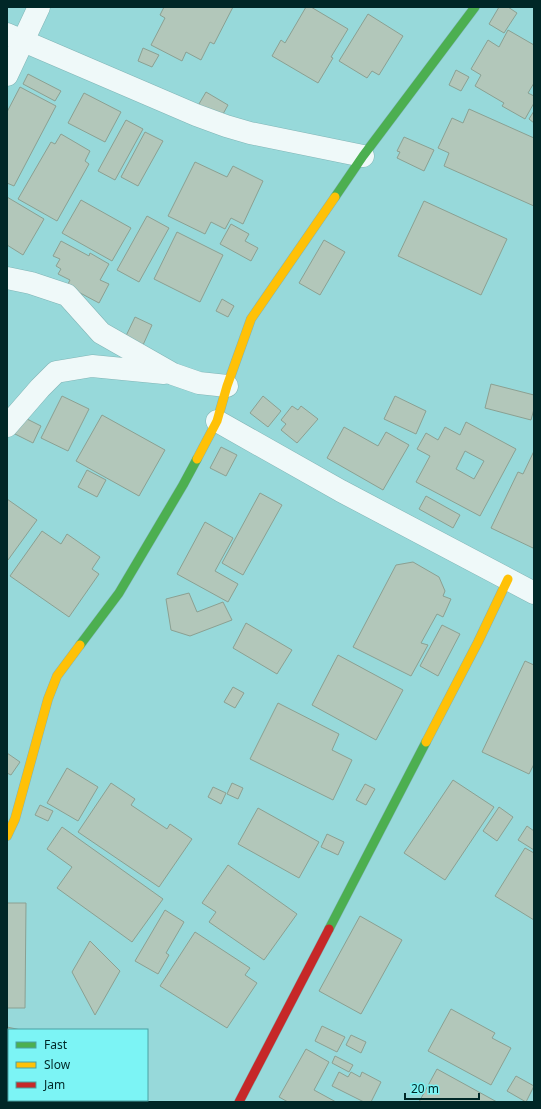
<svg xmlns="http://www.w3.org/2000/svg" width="541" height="1109" font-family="'Noto Sans',sans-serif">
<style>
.building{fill:#b2c7ba;stroke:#8ba092;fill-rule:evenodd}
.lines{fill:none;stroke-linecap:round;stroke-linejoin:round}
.street-casing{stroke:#80b5b6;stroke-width:23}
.fast-casing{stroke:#80b5b6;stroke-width:10}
.slow-casing{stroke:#80b5b6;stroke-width:10}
.jam-casing{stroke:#80b5b6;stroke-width:10}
.street{stroke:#eff9f9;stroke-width:22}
.fast{stroke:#4caf50;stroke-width:9}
.slow{stroke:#ffc107;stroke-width:9}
.jam{stroke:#c62828;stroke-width:9}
</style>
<rect width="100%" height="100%" fill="#97d9da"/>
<g class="building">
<polygon points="164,7 233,7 214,44 210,42 201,60 186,52 182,61 151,45 165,18 160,15"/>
<polygon points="306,7 311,7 348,29 331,57 333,58 318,83 272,56 281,40 285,43"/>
<polygon points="499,7 508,7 517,13 504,33 489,24"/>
<polygon points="368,14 403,36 379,75 372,71 367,78 339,61"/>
<polygon points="508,30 534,45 534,83 528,93 534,96 534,103 525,119 502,106 504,103 475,86 481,75 471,69 488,40 499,47"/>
<polygon points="143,48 159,55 152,67 138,61"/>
<polygon points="456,70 469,77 461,91 449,85"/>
<polygon points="28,74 61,91 55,101 23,84"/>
<polygon points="20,87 56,106 14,186 7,183 7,112"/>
<polygon points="206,92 228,105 218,123 196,109"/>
<polygon points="84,93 121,112 105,142 68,123"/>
<polygon points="469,109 534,138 534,206 444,166 449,153 438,148 452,118 463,123"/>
<polygon points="534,111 534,123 529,119"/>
<polygon points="126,120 143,129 115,180 98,171"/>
<polygon points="145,132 163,141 138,186 121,177"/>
<polygon points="61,134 90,151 85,161 89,164 57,221 18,199 51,142 55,144"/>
<polygon points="404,137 434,150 424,171 397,158 400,152 397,151"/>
<polygon points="195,162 227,177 233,166 263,181 243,224 231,218 225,229 211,222 205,234 168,216"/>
<polygon points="7,197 44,219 23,255 7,245"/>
<polygon points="81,200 131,228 112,261 62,233"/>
<polygon points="424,201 507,239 481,295 398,256"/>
<polygon points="147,216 169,228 139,282 117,270"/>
<polygon points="231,224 249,234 245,241 258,248 251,261 220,244"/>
<polygon points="177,232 223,255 200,302 154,279"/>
<polygon points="324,240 345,252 320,295 299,283"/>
<polygon points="61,241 89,256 90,253 109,264 100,280 109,284 99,303 67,286 70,280 58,274 61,269 56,266 60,259 53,256"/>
<polygon points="222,299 234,306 228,317 216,311"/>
<polygon points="135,317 152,325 143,345 125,338"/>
<polygon points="491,384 534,395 534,409 531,420 485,408"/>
<polygon points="62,396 89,409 68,451 41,438"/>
<polygon points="263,396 281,411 268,427 250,413"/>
<polygon points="395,396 426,411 416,434 384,419"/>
<polygon points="292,406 298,410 301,406 318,419 297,443 281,430 286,424 281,420"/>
<polygon points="102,415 165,450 139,496 76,461"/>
<polygon points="21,416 41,426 33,443 13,433"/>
<path d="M466 422 516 449 480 516 416 482 430 456 417 449 426 433 438 440 445 427 460 435ZM465 451 484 461 474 479 456 469Z"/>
<polygon points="344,427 378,446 386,432 409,445 383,490 327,458"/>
<polygon points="221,447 237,455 226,476 210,468"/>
<polygon points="534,451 534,545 533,548 491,528 518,472 523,474"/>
<polygon points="87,470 106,480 97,497 78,487"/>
<polygon points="260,493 282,505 243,575 222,563"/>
<polygon points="426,496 460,515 453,528 419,509"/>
<polygon points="7,499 37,520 8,560 7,559"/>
<polygon points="205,522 233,538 215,571 238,584 228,602 177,574"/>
<polygon points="42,531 61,544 67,534 100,557 92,569 99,574 69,617 10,576"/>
<polygon points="413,562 439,577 445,591 443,596 451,599 443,617 437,614 421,643 428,645 411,676 353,647 396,565"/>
<polygon points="189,593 197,612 223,602 232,620 190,636 171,630 166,599"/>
<polygon points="246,623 292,650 277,674 233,648"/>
<polygon points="442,625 460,634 438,676 420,666"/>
<polygon points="338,655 403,690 376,740 312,705"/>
<polygon points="525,661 534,665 534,764 529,774 482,752"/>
<polygon points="233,687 244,693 235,708 224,702"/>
<polygon points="278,703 339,734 332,750 352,760 333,800 250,759"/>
<polygon points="7,753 20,762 11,775 7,773"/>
<polygon points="67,768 98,787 78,821 47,803"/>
<polygon points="453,780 494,807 445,880 404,853"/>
<polygon points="111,783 135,799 131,805 167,829 170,824 192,839 159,887 78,832"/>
<polygon points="232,783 243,788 238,799 227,794"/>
<polygon points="365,784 375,789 366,805 356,800"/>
<polygon points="213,787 226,793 221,804 208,797"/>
<polygon points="40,805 53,811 48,821 35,815"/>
<polygon points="499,807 513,817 497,841 483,831"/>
<polygon points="258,808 319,842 299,878 238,844"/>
<polygon points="527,826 534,831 534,850 518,840"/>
<polygon points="62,827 163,899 132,942 57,888 72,867 47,849"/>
<polygon points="327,834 344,842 338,855 321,847"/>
<polygon points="525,848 534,853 534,920 495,896"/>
<polygon points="228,865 297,914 264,960 209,922 216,912 202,903"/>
<polygon points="7,903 26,903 25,1008 7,1008"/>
<polygon points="165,910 184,922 166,953 169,955 158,974 135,961"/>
<polygon points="360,916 402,940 361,1014 319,991"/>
<polygon points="195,932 250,968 245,975 257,983 227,1028 160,986"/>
<polygon points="90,941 120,971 95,1015 72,972"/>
<polygon points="451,1009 495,1033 492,1038 511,1048 491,1085 428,1051"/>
<polygon points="322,1026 345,1037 337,1052 315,1041"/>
<polygon points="7,1027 21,1030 9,1030 9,1079 7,1079"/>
<polygon points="351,1035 366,1042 361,1053 346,1045"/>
<polygon points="306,1049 329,1062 314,1090 336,1102 288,1102 279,1097"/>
<polygon points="335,1056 353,1065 349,1072 332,1063"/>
<polygon points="437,1069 497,1102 419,1102"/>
<polygon points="339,1072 348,1077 351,1072 360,1077 362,1072 381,1082 371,1102 364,1102 332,1086"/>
<polygon points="516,1076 534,1086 526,1102 507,1091"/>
<polygon points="7,1087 9,1087 9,1100 36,1100 36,1102 7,1102"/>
</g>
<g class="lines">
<defs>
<g id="street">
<polyline points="7,34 196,115 226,126 250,133 363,156"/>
<polyline points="7,75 39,7"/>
<polyline points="7,278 31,283 67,295 101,333 173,374 199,383 227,386"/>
<polyline points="217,421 341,491 534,593"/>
<polyline points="7,426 40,388 56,372 92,366 164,373"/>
</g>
<g id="fast">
<polyline points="335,197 363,156 475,7"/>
<polyline points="80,645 119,593 183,485 197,459"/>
<polyline points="329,929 426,742"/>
</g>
<g id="slow">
<polyline points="197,459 217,421 227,386 251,319 335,197"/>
<polyline points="426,742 478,642 508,579"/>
<polyline points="7,836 15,819 48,699 57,676 80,645"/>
</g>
<polyline id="jam" points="239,1102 329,929"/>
</defs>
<use href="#street" class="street-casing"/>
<use href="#fast" class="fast-casing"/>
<use href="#slow" class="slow-casing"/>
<use href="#jam" class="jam-casing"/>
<use href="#street" class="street"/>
<use href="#fast" class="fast"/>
<use href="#slow" class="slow"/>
<use href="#jam" class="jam"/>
</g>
<rect width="541" height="1109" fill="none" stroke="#002727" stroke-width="16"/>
<rect x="8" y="1029" width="140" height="72" fill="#7cf4f5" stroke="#4aa2a3"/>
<rect x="16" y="1042" width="20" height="6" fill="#4caf50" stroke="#4aa2a3"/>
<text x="44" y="1049" font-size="12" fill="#002727">Fast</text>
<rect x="16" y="1062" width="20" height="6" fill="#ffc107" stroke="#4aa2a3"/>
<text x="44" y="1069" font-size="12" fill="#002727">Slow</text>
<rect x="16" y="1082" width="20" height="6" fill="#c62828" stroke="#4aa2a3"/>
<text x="44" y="1089" font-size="12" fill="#002727">Jam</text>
<path d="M405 1093v6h74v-6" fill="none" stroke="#002727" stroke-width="2"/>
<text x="411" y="1093" font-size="12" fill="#002727" stroke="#7cf4f5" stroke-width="3" paint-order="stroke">20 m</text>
</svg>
